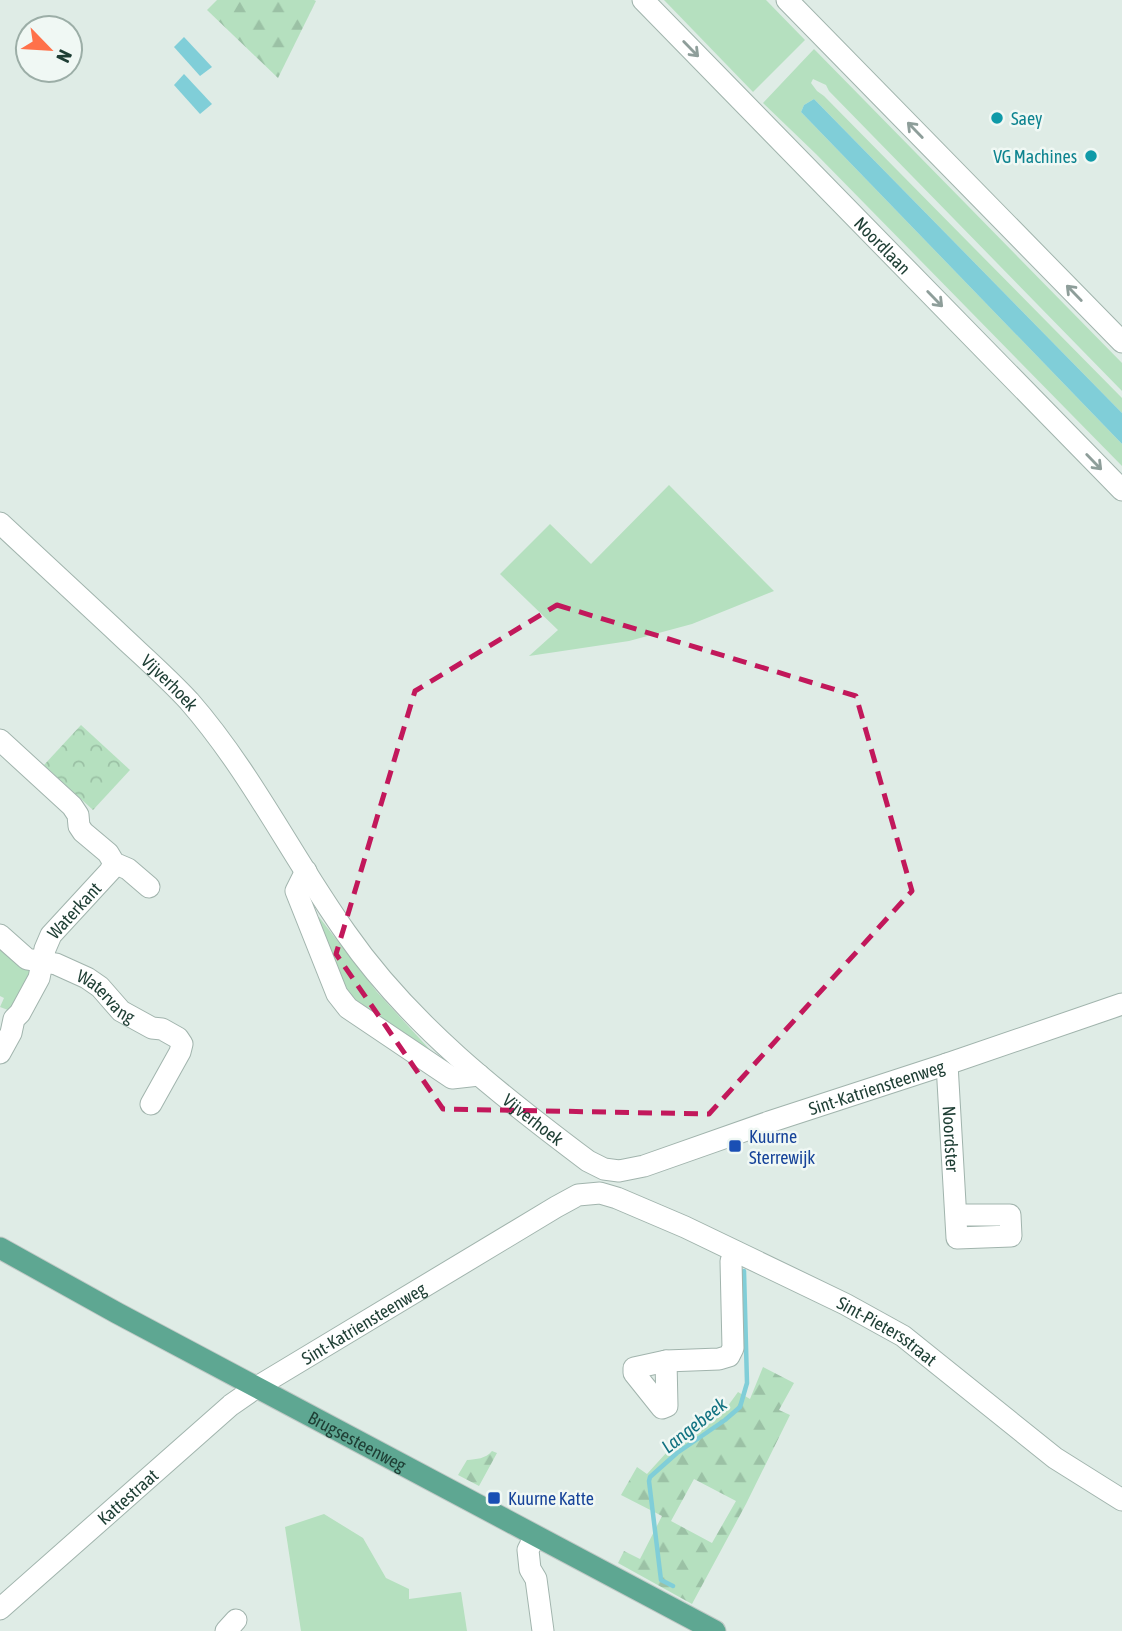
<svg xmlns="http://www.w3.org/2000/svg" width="1122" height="1631" font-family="'Asap Condensed',sans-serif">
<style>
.grass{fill:#b5e0bf}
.forest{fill:url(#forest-firs);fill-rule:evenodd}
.park{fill:url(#park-crowns)}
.water{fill:#80ced8}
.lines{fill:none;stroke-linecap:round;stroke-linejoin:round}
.stream{stroke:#80ced8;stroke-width:4.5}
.minor-casing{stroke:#a1b4ad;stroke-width:23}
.major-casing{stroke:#c0c9c6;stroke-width:23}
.minor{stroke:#fff;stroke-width:21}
.major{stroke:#5ea792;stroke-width:21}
.oneway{stroke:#8e9e9a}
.marked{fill:none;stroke:#c2185b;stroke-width:5;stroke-dasharray:14 9;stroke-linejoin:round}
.culture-dot{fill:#0f9aa8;stroke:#f0f8f4;stroke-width:2.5}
.transit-dot{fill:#1a4fb4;stroke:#f0f8f4;stroke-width:2.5}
.labels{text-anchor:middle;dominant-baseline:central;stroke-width:5;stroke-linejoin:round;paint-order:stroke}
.culture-label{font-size:18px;fill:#0d838f;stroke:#f0f8f4;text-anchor:start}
.street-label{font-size:18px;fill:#1e3e34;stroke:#f0f8f4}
.transit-label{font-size:18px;fill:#164399;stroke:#f0f8f4;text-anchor:start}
.water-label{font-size:19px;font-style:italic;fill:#117281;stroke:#f0f8f4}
</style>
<defs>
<pattern id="forest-firs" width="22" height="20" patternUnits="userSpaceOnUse" patternTransform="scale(1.75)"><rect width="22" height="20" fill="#b5e0bf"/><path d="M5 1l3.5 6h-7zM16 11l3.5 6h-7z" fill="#9bc1a5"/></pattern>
<pattern id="park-crowns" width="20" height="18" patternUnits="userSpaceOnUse" patternTransform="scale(1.75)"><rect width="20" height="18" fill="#b5e0bf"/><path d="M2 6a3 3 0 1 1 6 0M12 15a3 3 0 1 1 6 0" fill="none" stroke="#9bc1a5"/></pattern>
</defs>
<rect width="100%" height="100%" fill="#dfece6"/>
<g class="grass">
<polygon points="664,0 766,0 805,40 753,92"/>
<polygon points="814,49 1122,363 1122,391 829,91 826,85 813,79 811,83 817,91 824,96 1122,398 1122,413 814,99 804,105 801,112 1122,444 1122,466 816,154 763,103"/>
<polygon points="669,485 774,591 692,624 629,641 529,656 558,630 500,574 550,524 591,564"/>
<polygon points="319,917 377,992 432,1052 353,998 346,987 317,918"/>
<polygon points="0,941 28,966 32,973 20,1001 8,1010 0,1007 4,998 0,996"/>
<polygon points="324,1514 363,1538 386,1578 409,1589 409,1599 461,1592 467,1631 301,1631 285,1527"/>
</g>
<g class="forest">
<polygon points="217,0 314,0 316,1 278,78 207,10"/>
<path d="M763 1367 794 1383 779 1410 790 1415 746 1504 692 1604 618 1563 624 1551 640 1559 662 1516 621 1495 637 1467 647 1474 677 1441 680 1446 722 1414 738 1392 750 1399ZM694 1479 736 1501 712 1543 671 1521Z"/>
<path d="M492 1451 497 1453 479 1486 458 1475 467 1460C477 1459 485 1459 492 1451Z"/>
</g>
<polygon class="park" points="81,725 130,770 93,810 44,765"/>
<g class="water">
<polygon points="184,37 212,67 200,76 174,47"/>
<polygon points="184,74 212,104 200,114 174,85"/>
<polygon points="814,99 1122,413 1122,444 801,112 804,105"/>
</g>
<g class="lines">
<polyline class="stream" points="673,1586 661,1580 649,1481 650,1477 677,1453 725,1420 740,1407 747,1383 744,1271"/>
<defs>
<g id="minor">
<path id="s1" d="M643 0 1122 490"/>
<polyline points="787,0 1122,342"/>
<path id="s2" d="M0 523C38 558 75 593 113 628 138 652 165 675 189 701 251 772 292 857 346 933 410 1025 500 1095 588 1161L604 1169 619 1171 644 1166 769 1122 947 1064 1122 1004"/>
<polyline points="0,740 72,806 78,815 79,826 83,832 108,853 114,863 128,869 149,887"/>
<polyline points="306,871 296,891 337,994 348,1008 452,1078 479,1075"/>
<path id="s3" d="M0 935 27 959 56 964 87 978 100 987 121 1011 152 1028 162 1029 178 1038 182 1044 180 1052 151 1104"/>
<path id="s4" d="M0 1053 11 1033 14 1019 20 1013 39 978 45 949 51 935 110 871 114 863"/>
<path id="s5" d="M947 1064 957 1238 1011 1236 1010 1215H956"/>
<polyline points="666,1361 719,1359 729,1356 733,1348 731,1261 736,1252"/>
<polygon points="666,1361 667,1406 662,1408 634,1373 634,1368"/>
<polyline points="535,1536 528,1550 530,1569 536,1579 543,1631"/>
<path id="s6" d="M0 1609 231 1405 257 1387 556 1207 578 1195 600 1193 617 1198 685 1227 845 1304 903 1336 1055 1458 1122 1500"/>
<polyline points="226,1631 236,1620"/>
</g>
<g id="major">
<path id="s7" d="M0 1248 117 1313 715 1631"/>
</g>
</defs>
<use href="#minor" class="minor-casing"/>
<use href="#major" class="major-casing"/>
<use href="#minor" class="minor"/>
<use href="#major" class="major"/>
</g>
<defs><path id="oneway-shaft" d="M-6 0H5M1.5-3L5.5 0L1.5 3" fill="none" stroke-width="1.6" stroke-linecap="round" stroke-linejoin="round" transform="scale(1.75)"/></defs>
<g class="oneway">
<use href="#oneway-shaft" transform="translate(691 49) rotate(46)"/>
<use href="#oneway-shaft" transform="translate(915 130) rotate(-134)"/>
<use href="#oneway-shaft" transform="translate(1074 293) rotate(-134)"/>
<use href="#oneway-shaft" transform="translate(935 299) rotate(46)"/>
<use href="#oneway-shaft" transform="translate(1094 462) rotate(46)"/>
</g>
<path class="marked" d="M557 605 856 696 912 891 709 1114 443 1109 336 954 415 691Z"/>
<g class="culture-dot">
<circle cx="997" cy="118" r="7"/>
<circle cx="1091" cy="156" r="7"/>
</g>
<g class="transit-dot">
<rect x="728" y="1139" width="14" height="14" rx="3.5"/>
<rect x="487" y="1491" width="14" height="14" rx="3.5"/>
</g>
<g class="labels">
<g class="culture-label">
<text x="1011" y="118">Saey</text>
<text x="1077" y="156" text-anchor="end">VG Machines</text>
</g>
<g class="street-label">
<text stroke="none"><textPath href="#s1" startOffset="343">Noordlaan</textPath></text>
<text stroke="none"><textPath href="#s2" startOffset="233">Vijverhoek</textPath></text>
<text stroke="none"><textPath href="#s4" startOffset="164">Waterkant</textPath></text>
<text stroke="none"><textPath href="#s3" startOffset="126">Watervang</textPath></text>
<text stroke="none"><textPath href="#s2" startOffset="1178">Sint-Katriensteenweg</textPath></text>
<text stroke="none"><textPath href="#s2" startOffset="805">Vijverhoek</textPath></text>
<text stroke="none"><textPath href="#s5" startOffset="75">Noordster</textPath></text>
<text stroke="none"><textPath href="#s6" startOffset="464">Sint-Katriensteenweg</textPath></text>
<text stroke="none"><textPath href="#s6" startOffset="1055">Sint-Pietersstraat</textPath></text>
<text stroke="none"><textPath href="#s7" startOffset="406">Brugsesteenweg</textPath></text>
<text stroke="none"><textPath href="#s6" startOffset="170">Kattestraat</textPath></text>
</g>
<g class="transit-label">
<text x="749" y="1136">Kuurne<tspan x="749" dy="21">Sterrewijk</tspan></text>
<text x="508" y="1498">Kuurne Katte</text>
</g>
<g class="water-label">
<text transform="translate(694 1425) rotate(-38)">Langebeek</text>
</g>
</g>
<g transform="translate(49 49) rotate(115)"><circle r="33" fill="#f0f8f4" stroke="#9caea7" stroke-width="2"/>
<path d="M0-5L12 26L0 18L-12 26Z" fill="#ff714a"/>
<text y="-10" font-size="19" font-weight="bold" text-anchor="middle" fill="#1e3e34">N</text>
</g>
</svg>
